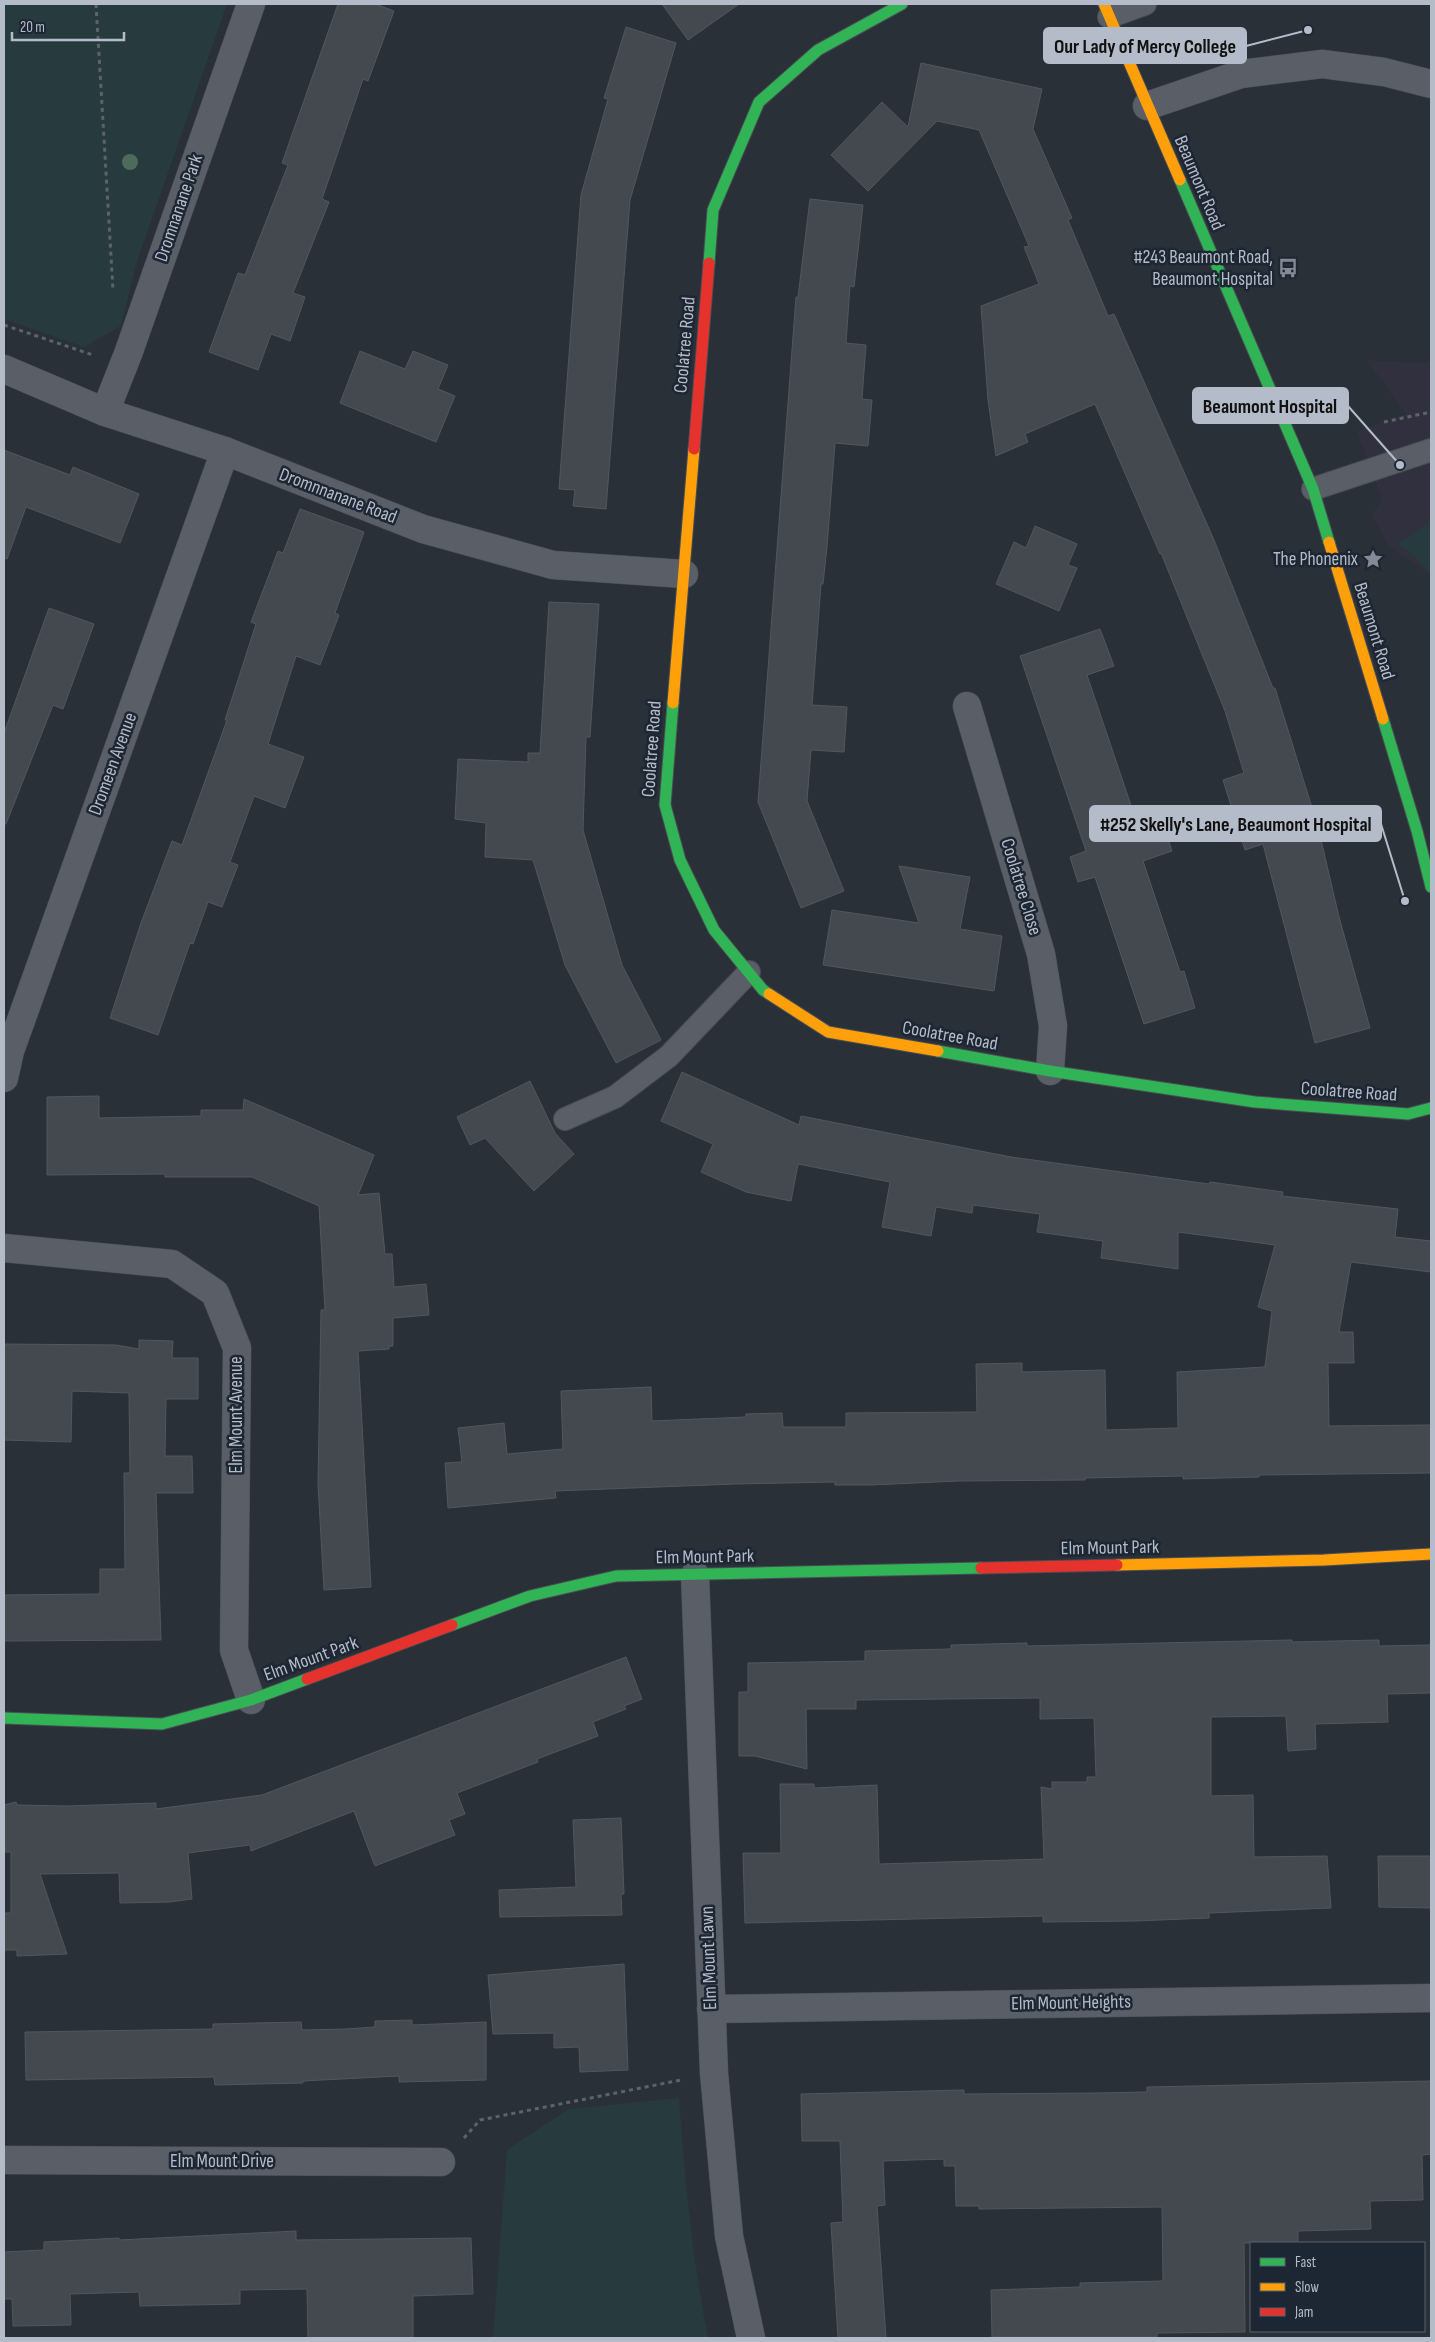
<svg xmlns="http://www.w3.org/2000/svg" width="1435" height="2342" font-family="'Sofia Sans Condensed',sans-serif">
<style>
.medical{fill:#31303e}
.green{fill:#273a3e}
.building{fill:#444950;stroke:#52575f}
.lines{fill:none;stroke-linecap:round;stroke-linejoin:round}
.lane-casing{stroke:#484c53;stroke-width:24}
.street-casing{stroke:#484c53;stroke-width:29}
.fast-casing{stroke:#484c53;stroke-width:13}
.slow-casing{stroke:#484c53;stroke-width:13}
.jam-casing{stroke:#484c53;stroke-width:13}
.path{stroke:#5d636a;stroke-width:3;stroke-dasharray:4 4;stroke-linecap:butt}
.lane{stroke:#5a5e66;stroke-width:22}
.street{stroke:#5a5e66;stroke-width:28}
.fast{stroke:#30b455;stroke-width:11}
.slow{stroke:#ff9f0a;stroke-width:11}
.jam{stroke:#e5322d;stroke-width:11}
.tree{fill:#4e6a5a}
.labels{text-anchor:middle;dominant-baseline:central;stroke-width:5;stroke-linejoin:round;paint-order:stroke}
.street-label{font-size:19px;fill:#b4bcc9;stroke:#1d2633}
.poi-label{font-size:19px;fill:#b4bcc9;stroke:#1d2633;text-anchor:end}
.leader{fill:none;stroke:#b4bcc9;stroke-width:2}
.callout-dot{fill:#b4bcc9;stroke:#1d2633;stroke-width:2}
.callout{fill:#b4bcc9;stroke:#b4bcc9;stroke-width:2}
.callout-label{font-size:20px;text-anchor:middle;font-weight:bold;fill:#111}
</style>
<rect width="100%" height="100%" fill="#2a3038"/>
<polygon class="medical" points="1367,360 1431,363 1431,575 1389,547 1372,515 1382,500 1357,431 1406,414"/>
<g class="green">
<polygon points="4,4 227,4 136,264 121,326 84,347 4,319"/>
<polygon points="1431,515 1431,572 1398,543 1427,525"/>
<path d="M679 2098C685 2181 692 2256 708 2338H493L507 2150 569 2109Z"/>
</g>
<g class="building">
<polygon points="338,4 375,4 394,11 368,81 363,79 322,199 329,202 293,293 305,297 290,341 271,334 258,370 209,352 238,273 245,275 288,165 282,163"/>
<polygon points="662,4 739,4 688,40"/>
<polygon points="626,27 676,43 630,200 606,509 573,506 575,490 559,489 581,195 608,99 604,98"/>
<polygon points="921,63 1042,89 1033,129 1072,218 1068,220 1108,316 1114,314 1214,540 1273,688 1275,688 1318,827 1339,917 1370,1028 1315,1043 1263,844 1245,850 1223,780 1244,773 1225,711 1161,553 1160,554 1095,404 1025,434 1028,442 996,456 988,400 981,306 1039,284 1024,247 1029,246 979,130 937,121 868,191 831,155 882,102 908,127"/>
<polygon points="810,199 863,205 854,287 850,286 846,343 866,345 862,399 872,400 868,446 835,443 827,547 823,584 821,584 812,705 847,707 844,752 811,750 807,801 844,891 801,908 758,802 796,297 798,297"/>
<polygon points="360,351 405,369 413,351 448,365 438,389 455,396 436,442 340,403"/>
<polygon points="4,450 70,475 73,467 139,494 120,543 26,507 7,559 4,558"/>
<polygon points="300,509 364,532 335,613 339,615 320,665 296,656 268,744 304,757 285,808 254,796 230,862 238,865 222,907 208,902 193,944 190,943 158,1035 110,1018 141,923 172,841 182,845 227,720 225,720 256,624 251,622 278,551 283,553"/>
<polygon points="1035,526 1077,544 1068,565 1077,568 1059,611 996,584 1014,542 1026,548"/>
<polygon points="549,602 599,604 590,737 586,737 583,830 622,965 661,1040 616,1063 565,965 533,860 485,857 486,823 455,819 458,759 528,762 528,753 540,753"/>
<polygon points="49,608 94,624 63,709 53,705 6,824 4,824 4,733"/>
<polygon points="1100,629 1114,666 1087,675 1140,832 1163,824 1172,851 1143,861 1180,972 1184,971 1195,1008 1144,1024 1095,877 1078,882 1070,857 1086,851 1020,656"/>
<polygon points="899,866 970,877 960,929 1002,936 994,991 823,965 832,910 919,923"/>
<polygon points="682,1072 799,1125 801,1116 1011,1157 1209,1184 1210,1182 1283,1192 1282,1196 1398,1209 1395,1237 1431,1241 1431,1272 1351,1262 1339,1332 1353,1332 1354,1363 1328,1363 1329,1426 1431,1425 1431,1473 1259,1475 1259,1477 1183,1479 1183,1476 1133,1477 1085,1478 1085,1480 958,1481 871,1485 835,1485 835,1482 735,1484 555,1491 556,1498 448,1508 445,1463 462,1462 458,1428 504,1423 507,1454 563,1449 561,1391 651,1387 652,1421 746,1417 746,1414 782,1413 783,1427 846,1427 846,1413 977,1412 976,1364 1022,1363 1022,1372 1105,1370 1106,1430 1178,1428 1177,1372 1265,1367 1272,1311 1258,1307 1275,1245 1178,1232 1178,1269 1101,1258 1103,1241 1037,1232 1040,1214 973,1205 972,1213 936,1207 931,1236 882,1227 890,1182 798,1164 791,1201 746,1192 701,1172 713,1144 661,1121"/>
<polygon points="530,1081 555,1133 574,1154 534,1191 485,1138 470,1145 457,1117"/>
<polygon points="99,1096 99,1118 201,1116 201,1110 243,1110 244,1099 374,1155 358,1195 379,1193 385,1254 392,1254 394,1287 426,1284 429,1315 393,1318 393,1346 389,1346 389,1349 358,1351 371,1587 324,1590 318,1484 321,1310 325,1310 319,1206 252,1177 165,1177 165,1174 47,1175 47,1097"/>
<polygon points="139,1340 173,1341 172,1358 198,1358 198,1399 166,1399 165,1456 192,1456 193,1493 156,1493 161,1640 4,1641 4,1595 100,1594 100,1569 125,1569 124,1473 130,1473 129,1393 72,1391 71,1442 4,1440 4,1344 116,1345 139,1349"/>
<polygon points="1292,1640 1292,1642 1379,1640 1379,1646 1431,1645 1431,1693 1387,1694 1388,1722 1315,1724 1316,1749 1288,1751 1286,1716 1211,1717 1211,1796 1253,1795 1254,1857 1327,1856 1331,1908 1209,1913 1209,1918 1135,1921 1043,1922 1043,1916 745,1923 743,1853 781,1853 780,1784 814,1784 814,1788 877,1785 879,1864 1044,1859 1041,1787 1052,1789 1052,1782 1087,1782 1087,1777 1096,1777 1094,1718 1040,1719 1040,1698 856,1700 856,1709 806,1709 807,1769 755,1756 739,1756 739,1692 748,1692 748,1663 865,1661 865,1651 951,1649 951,1645 1027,1643 1027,1646"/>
<polygon points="626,1657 642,1699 624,1706 626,1709 593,1722 598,1736 537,1759 538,1762 457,1793 465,1814 449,1820 455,1835 375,1866 354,1811 251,1851 250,1845 188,1853 192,1899 169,1902 120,1903 119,1873 40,1874 67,1954 17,1956 17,1950 4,1950 4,1913 11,1913 11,1852 4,1852 4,1805 16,1802 17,1805 67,1806 156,1803 156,1809 262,1795"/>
<polygon points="621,1818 624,1894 621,1894 622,1915 500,1917 499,1890 576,1887 573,1820"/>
<polygon points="1378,1856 1431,1856 1431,1908 1379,1907"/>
<polygon points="624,1964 628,2070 580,2072 579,2047 554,2048 554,2033 493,2034 488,1975"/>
<polygon points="412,2020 412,2025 486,2022 486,2080 399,2082 399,2076 303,2081 303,2083 215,2085 214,2077 26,2080 25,2032 213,2029 213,2024 301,2022 302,2030 346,2029 375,2027 375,2021"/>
<polygon points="1431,2081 1431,2154 1422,2155 1423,2200 1370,2201 1371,2229 1298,2231 1298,2243 1244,2243 1245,2332 1157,2333 1157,2337 992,2337 991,2290 1080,2287 1080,2283 1163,2281 1162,2207 979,2209 979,2206 956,2206 955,2166 944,2166 944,2159 883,2161 885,2205 877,2206 886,2338 838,2338 831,2223 843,2222 840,2141 802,2141 801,2094 964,2090 964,2094 1097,2093 1147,2092 1147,2087"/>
<polygon points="296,2231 296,2240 471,2238 473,2294 413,2296 413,2338 308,2338 307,2289 240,2290 240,2304 140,2306 139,2292 70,2294 71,2325 13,2326 12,2299 4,2299 4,2252 44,2250 44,2242 119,2238 119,2240"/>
</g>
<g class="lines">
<defs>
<g id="lane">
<polyline points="1109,17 1145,4"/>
<polyline points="1313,489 1431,450"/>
<polyline points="565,1119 615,1097 669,1056 749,972"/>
</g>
<g id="street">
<polyline points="1147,106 1241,74 1322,64 1384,72 1431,84"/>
<polyline points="4,369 105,412 225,451 423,529 553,565 684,574"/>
<polyline points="105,412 128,354 251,4"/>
<polyline points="967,706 1041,954 1053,1026 1050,1071"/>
<polyline points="4,1078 10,1051 225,451"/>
<polyline points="4,1248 172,1264 215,1293 237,1348 234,1650 251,1700"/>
<polyline points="695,1575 714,2073 729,2236 751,2338"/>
<polyline points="711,2009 1431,1998"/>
<polyline points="4,2160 441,2162"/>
</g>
<g id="fast">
<polyline points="1180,180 1313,489 1329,542"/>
<polyline points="709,263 713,210 759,102 818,50 902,4"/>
<polyline points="673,703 665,805 680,860 714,930 763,990 769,994"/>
<polyline points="1383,719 1417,831 1431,887"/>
<polyline points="938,1051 1050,1071 1255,1102 1408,1114 1431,1108"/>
<polyline points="452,1625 530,1596 616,1576 981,1568"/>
<polyline points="4,1718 162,1724 251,1700 307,1679"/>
</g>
<g id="slow">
<polyline points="1104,4 1180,180"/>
<polyline points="1329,542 1383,719"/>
<polyline points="673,703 694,449"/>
<polyline points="769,994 828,1032 938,1051"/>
<polyline points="1117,1565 1324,1560 1431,1554"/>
</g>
<g id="jam">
<polyline points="694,449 709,263"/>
<polyline points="981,1568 1117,1565"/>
<polyline points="307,1679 452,1625"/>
</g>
</defs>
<use href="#lane" class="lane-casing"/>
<use href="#street" class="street-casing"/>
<use href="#fast" class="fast-casing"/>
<use href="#slow" class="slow-casing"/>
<use href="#jam" class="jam-casing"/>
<g class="path">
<polyline points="96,4 113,290"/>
<polyline points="4,325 93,355"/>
<polyline points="1384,422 1431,412"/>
<polyline points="464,2138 480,2120 681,2080"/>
</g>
<use href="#lane" class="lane"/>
<use href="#street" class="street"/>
<use href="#fast" class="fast"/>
<use href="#slow" class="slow"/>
<use href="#jam" class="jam"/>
</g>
<circle class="tree" cx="130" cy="162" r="8"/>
<defs>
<symbol id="bus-bare" viewBox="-9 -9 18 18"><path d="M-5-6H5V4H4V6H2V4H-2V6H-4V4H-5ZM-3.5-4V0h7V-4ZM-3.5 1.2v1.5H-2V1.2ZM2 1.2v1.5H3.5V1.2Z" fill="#848b96" stroke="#1d2633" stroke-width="2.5" paint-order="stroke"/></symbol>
<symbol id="sight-bare" viewBox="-9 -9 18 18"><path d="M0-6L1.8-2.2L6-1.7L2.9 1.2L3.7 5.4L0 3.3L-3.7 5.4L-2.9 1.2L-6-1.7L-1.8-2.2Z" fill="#848b96" stroke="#1d2633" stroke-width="2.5" paint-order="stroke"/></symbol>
</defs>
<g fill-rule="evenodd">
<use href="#bus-bare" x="1274" y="254" width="28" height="28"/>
<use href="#sight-bare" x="1359" y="545" width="28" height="28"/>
</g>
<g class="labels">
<g class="street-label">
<text transform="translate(1199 183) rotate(67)">Beaumont Road</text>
<text transform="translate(179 208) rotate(-71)">Dromnanane Park</text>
<text transform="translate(685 345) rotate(-85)">Coolatree Road</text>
<text transform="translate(338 496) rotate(21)">Dromnnanane Road</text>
<text transform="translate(1374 631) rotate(73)">Beaumont Road</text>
<text transform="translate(652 749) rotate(-86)">Coolatree Road</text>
<text transform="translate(113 764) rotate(-70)">Dromeen Avenue</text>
<text transform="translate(1021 887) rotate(73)">Coolatree Close</text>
<text transform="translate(950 1036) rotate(10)">Coolatree Road</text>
<text transform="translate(1349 1092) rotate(4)">Coolatree Road</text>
<text transform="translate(236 1415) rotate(-90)">Elm Mount Avenue</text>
<text transform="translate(1110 1548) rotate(-1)">Elm Mount Park</text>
<text transform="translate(705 1557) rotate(-1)">Elm Mount Park</text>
<text transform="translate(311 1659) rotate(-20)">Elm Mount Park</text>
<text transform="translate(709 1958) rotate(-92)">Elm Mount Lawn</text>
<text transform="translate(1071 2003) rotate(-1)">Elm Mount Heights</text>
<text x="222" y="2161">Elm Mount Drive</text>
</g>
<g class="poi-label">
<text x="1273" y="257">#243 Beaumont Road,<tspan x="1273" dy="22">Beaumont Hospital</tspan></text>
<text x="1358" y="559">The Phonenix</text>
</g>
</g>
<path class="leader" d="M1308 30L1246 46M1400 465L1348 406M1405 901L1381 824"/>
<g class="callout-dot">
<circle cx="1308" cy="30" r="5"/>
<circle cx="1400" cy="465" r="5"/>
<circle cx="1405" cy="901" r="5"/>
</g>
<g class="callout">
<rect x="1044" y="28" width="202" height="35" rx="5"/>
<rect x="1193" y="388" width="155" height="35" rx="5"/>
<rect x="1090" y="806" width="291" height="35" rx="5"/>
</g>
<g class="callout-label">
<text x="1145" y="53">Our Lady of Mercy College</text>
<text x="1270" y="413">Beaumont Hospital</text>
<text x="1236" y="831">#252 Skelly's Lane, Beaumont Hospital</text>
</g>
<rect width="1435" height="2342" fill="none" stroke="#b4bcc9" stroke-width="10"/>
<rect x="1250" y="2242" width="175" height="90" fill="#1d2633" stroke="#59626f"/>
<rect x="1260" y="2258" width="25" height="8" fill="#30b455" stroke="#59626f"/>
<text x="1295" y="2267" font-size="15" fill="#b4bcc9">Fast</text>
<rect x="1260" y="2283" width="25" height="8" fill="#ff9f0a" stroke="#59626f"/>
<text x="1295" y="2292" font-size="15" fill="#b4bcc9">Slow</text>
<rect x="1260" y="2308" width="25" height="8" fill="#e5322d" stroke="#59626f"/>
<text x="1295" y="2317" font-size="15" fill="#b4bcc9">Jam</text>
<path d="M12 32v8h112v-8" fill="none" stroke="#b4bcc9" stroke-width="2.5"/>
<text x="20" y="32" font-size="15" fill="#b4bcc9" stroke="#1d2633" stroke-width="4" paint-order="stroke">20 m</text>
</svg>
